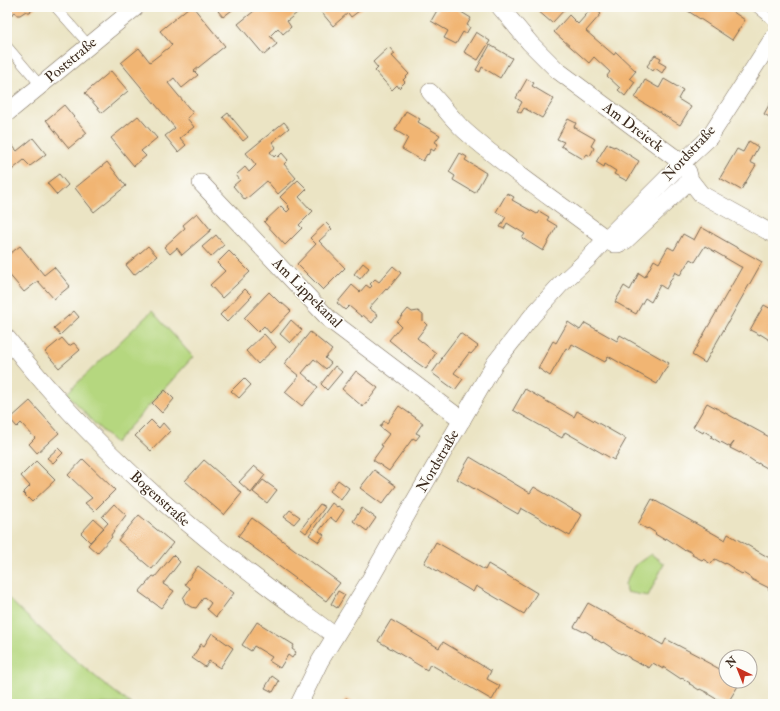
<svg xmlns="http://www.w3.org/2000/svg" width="780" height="711" font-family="'IM FELL Double Pica',serif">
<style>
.green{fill:#b5d77f;stroke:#78804e}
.building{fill:#f1b573}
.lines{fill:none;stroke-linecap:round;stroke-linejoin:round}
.lane-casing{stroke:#796b58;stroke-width:10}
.street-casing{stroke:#796b58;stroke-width:18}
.lane{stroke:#fff;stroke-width:9}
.street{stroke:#fff;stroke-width:17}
.labels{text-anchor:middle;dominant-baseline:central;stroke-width:3;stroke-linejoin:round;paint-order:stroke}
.street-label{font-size:15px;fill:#3b2a1e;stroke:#fdfcf7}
</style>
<rect width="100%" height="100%" fill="#fdfcf7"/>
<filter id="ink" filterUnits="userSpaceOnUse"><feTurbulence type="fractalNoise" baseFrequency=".025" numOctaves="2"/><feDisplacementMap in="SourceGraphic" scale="8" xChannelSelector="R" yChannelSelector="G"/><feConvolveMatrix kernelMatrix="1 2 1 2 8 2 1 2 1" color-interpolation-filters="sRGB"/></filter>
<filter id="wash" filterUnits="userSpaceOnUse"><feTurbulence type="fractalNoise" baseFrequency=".012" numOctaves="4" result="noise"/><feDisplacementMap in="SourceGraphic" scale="16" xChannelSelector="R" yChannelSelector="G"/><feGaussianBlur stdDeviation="0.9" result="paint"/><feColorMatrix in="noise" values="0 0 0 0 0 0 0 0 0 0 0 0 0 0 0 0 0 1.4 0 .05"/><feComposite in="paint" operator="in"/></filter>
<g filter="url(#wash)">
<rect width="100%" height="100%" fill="#ebe4c4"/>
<g class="green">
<polygon points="152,311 193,357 115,443 91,420 67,393"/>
<polygon points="651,554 664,564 648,596 626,592 625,584 634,566"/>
<path d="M7 597C46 635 87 672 131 704H7Z"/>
</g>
<g id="blocks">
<g class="building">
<polygon points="7,7 36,7 30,12 27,12 26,11 20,15 17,15 15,12 9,17 7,17"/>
<polygon points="189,7 193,7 225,46 194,71 198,75 182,88 174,78 168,83 193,113 187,118 194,127 180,138 186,145 178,152 165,136 175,128 121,63 139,48 150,62 172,45 160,31"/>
<polygon points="223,7 236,7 223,17 218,11"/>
<polygon points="259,7 292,7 297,13 287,21 291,27 283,34 278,28 270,36 277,44 264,55 238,24"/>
<polygon points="317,7 362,7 363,8 351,17 348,13 333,26"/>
<polygon points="439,7 453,7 471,18 467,25 470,27 466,34 463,32 456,44 444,38 448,31 431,21"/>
<polygon points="540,7 567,7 552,23 537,10"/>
<polygon points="593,7 601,14 586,31 614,55 616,52 636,71 630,78 635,82 625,96 618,90 620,88 607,76 610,72 594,57 589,63 554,32 569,15 578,24"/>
<polygon points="691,7 726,7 745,20 732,40 688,11"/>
<polygon points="476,32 490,41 478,60 464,52"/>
<polygon points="490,45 512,58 500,78 482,67 480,72 476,70"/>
<polygon points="389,47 395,54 392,56 409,74 403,80 405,82 399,88 397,85 392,90 375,71 378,68 373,62"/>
<polygon points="655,55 661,58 659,62 666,66 662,73 655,68 653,71 647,66"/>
<polygon points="111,71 128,91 102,113 85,93"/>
<polygon points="527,79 534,83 532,86 554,99 542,118 524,108 521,113 517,111 522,102 516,98"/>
<polygon points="664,79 683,90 678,99 691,107 680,125 635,98 645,80 659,88"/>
<polygon points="773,98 773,119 764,114"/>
<polygon points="64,105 87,133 69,148 46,120"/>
<polygon points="406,111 420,119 418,122 440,135 435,142 438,144 434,151 431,149 428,155 427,154 423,161 402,149 408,138 395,130"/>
<polygon points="228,113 248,137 243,141 223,117"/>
<polygon points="138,116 157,138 141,151 146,156 134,166 111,138"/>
<polygon points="568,119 576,123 574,127 595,139 591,146 594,148 590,156 587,154 583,159 561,146 564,142 557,139"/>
<polygon points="284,122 289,128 272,142 276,147 270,152 274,157 276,155 278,157 282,153 288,160 284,164 296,178 278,194 267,181 245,200 233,186 240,180 236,175 245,167 249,172 256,165 246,153"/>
<polygon points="33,138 46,154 30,166 24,160 7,174 7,147 11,144 17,151"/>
<polygon points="749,141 758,147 750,162 756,165 741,190 720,178 737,149 743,152"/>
<polygon points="607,144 614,147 615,146 639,161 627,181 614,174 616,171 605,164 604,167 596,162"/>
<polygon points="460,153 467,157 465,160 486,173 475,193 453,180 455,176 449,172"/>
<polygon points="107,162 126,186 94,212 75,188"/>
<polygon points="59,174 68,185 57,195 47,183"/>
<polygon points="298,180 307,189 299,197 311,210 311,209 313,211 299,225 302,228 285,245 264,222 281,206 287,212 290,209 288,207 289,206 280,197"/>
<polygon points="507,193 514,197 512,200 537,214 539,211 549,217 547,220 557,226 543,251 522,238 525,234 507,223 504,229 500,227 506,217 496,212"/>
<polygon points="197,213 211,230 182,255 177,248 170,254 164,247 185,228 183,225"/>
<polygon points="326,223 332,229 319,241 345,268 323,290 297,264 316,244 310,238"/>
<polygon points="701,227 762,262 705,363 692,355 742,267 741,267 705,246 695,262 690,259 680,275 675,272 666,289 660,285 651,302 645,298 636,314 615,302 624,286 630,290 639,273 645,277 654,260 659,263 668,247 674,250 683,234 694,240"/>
<polygon points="216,235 224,245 211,257 202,247"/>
<polygon points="20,246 44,275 54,267 70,286 54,299 38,281 24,292 7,272 7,256"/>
<polygon points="148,246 157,256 134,275 126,265"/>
<polygon points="229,251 250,272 222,298 210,285 225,271 217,263"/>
<polygon points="363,263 369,268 360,279 354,274"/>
<polygon points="393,266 401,273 387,290 386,289 369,308 378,315 372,323 363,315 362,317 349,306 345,310 337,303 352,285 360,292 366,285 370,288 372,286 370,284 375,279 379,282"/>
<polygon points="245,289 252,296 227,322 220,315"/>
<polygon points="269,292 280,303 281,302 291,311 270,333 264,326 258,332 244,318"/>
<polygon points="764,305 773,310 773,343 768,340 768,339 760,334 760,335 750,330"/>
<polygon points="408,309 412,312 418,311 423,315 423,321 427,325 417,338 436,353 426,369 416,362 389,340 401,326 397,322"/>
<polygon points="74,311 79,317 60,335 54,328"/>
<polygon points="291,320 302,330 290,343 280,334"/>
<polygon points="568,322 580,330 585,323 617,341 620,335 669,363 657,384 608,356 605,362 572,344 569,350 566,348 550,376 538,368 553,341 556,343"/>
<polygon points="310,332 332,350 325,358 331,363 326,369 314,359 302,373 318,387 302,406 285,392 299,376 284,364"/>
<polygon points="460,333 478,346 471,354 469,353 454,373 463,379 455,390 432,373 442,359 441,358"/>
<polygon points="264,334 276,347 258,364 246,351"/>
<polygon points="62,338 69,346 74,343 80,350 59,368 45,352"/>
<polygon points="335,366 342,372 327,390 321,384"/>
<polygon points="356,371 378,388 363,407 342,389"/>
<polygon points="244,378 251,385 239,398 231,391"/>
<polygon points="525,389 574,417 577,411 626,439 614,460 565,432 562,438 513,410"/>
<polygon points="165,390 174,399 162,413 152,403"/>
<polygon points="30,401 59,433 37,453 29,444 35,438 21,423 17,427 10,419"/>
<polygon points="707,403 773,439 773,464 770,462 767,468 758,463 758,464 740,452 740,453 730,448 734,442 730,447 721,442 721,443 711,437 712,436 704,431 703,433 693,427"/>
<polygon points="399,406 423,423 416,433 420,435 416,440 413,438 389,471 373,460 383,446 381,445 389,434 380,427 384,421 387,423"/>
<polygon points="151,420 159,428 163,423 170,431 151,451 135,436"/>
<polygon points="58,448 63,453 53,463 47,458"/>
<polygon points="470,457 530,493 534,487 582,515 570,536 521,508 518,514 457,479"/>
<polygon points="83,459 115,490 94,511 85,503 92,498 68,475"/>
<polygon points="204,460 242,493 224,515 185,481"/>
<polygon points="36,461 55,480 32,502 23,493 30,486 21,476"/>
<polygon points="254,466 265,475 251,493 239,482"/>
<polygon points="374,470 396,486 382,504 360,488"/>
<polygon points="263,480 277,490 267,503 253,492"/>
<polygon points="338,480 349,488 341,500 330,491"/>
<polygon points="652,499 725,540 728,534 773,560 773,592 768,589 769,588 751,579 751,578 743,573 742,574 733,569 733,568 725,563 725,564 715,559 711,564 703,559 702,560 692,555 693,553 685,549 684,550 666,538 665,540 655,534 656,533 648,528 647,529 638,524"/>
<polygon points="332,503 337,507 338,506 344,510 336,522 330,517 319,531 324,535 319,542 309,535"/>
<polygon points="114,504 126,515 111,535 112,537 97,553 88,545 108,523 102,517"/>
<polygon points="320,504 325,507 306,533 301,529"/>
<polygon points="362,508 376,518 367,531 353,521"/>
<polygon points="290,510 300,517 294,524 284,517"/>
<polygon points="139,515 173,543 152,569 118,540"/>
<polygon points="252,518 340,583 326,601 238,536"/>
<polygon points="94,519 104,528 90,542 81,533"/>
<polygon points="436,542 485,570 488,564 537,593 524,614 476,586 473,592 424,563"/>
<polygon points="173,555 180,562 163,584 174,591 161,608 139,592 153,576 155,577"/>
<polygon points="198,566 234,593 216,617 207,609 211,603 204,597 196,608 191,607 185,603 183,598 190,588 185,584"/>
<polygon points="338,591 345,595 337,608 331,604"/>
<polygon points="588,603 663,645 666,639 704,659 703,660 725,672 726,670 726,681 741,681 727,704 718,699 718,700 708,694 708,693 700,689 699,690 690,684 689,684 690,683 682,678 681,679 663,667 663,669 653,663 649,668 640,663 640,664 630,659 630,658 622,653 621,654 603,642 602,643 592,637 593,636 585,631 584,632 574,627"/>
<polygon points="391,620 439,648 443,642 491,671 487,679 500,686 492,700 430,664 427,670 378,641"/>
<polygon points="257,622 294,645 292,649 296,652 292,658 288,655 280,668 269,661 272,657 264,652 254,646 251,651 242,645"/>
<polygon points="212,633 233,648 220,668 209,661 205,667 192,658 201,644 204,646"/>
<polygon points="272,676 279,681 273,692 265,688"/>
<polygon points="346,698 356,704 342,704"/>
</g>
</g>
</g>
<g filter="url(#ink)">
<use href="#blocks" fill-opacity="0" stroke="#796b58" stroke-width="1"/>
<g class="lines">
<defs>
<g id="lane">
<polyline points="55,7 89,45"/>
<polyline points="756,7 773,21"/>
<polyline points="7,46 41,86"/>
</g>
<g id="street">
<polyline points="500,7 530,43 557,70 682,163 688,172 690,180 701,194 773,234"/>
<path d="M430 92C442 105 452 119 465 131 511 172 564 206 613 244H618L625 241 690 180"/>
<polyline points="7,113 136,7"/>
<polyline points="201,183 330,320 462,420"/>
<path d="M7 338C79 432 172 515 267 586 289 603 313 619 335 636"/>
<polyline points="299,704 320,661 368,583 414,502 495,363 532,316 560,285 588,259 606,239 682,163 709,138 773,38"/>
</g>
</defs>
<use href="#lane" class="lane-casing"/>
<use href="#street" class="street-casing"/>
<use href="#lane" class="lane"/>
<use href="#street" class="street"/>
</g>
</g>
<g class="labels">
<g class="street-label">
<text transform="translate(71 60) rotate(-40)">Poststraße</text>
<text transform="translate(633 127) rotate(37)">Am Dreieck</text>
<text transform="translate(689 153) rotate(-47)">Nordstraße</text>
<text transform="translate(307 293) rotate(45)">Am Lippekanal</text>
<text transform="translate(438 461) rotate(-60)">Nordstraße</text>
<text transform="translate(160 499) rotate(42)">Bogenstraße</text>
</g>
</g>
<rect width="780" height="711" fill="none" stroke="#fdfcf7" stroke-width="24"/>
<g transform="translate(738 669) rotate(317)"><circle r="19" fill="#fdfcf7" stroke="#afa8a0"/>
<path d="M0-3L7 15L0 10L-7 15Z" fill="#c8321e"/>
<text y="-6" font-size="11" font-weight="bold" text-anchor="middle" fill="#3b2a1e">N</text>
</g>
</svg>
